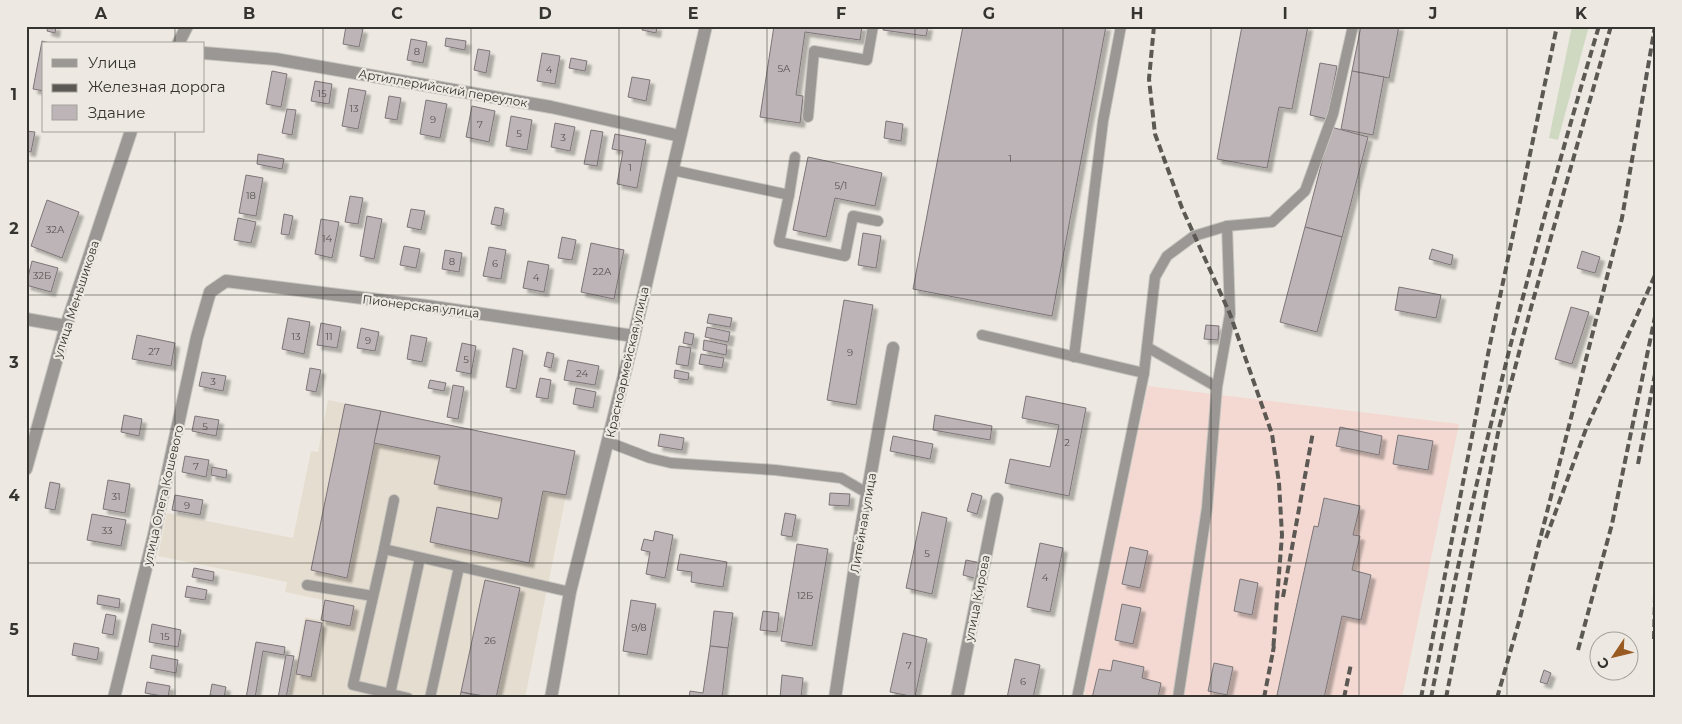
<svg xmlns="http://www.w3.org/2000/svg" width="1682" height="724" font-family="Montserrat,sans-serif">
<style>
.industrial{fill:#f3d9d2}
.built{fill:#e5ddcf}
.green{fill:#cfd9c2}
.building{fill:#bcb4b7;stroke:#7d7578;filter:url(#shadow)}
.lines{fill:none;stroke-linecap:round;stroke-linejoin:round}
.service-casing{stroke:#c8c5bf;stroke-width:12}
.minor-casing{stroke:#c8c5bf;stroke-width:14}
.tertiary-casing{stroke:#c8c5bf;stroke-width:14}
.service{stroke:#9a9795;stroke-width:10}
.minor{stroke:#9a9795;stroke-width:12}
.tertiary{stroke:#9a9795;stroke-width:12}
.rail{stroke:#5c5955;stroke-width:4;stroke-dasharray:8 4;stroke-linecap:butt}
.grid{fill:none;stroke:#363431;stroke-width:1;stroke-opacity:0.55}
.labels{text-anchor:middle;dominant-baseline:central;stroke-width:4.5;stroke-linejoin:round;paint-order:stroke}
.number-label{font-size:10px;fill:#585452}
.street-label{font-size:12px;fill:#363431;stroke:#ede9e2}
.neatline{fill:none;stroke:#363431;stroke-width:2}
.grid-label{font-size:16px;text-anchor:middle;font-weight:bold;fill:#363431}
</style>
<defs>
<filter id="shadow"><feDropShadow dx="4.5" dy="4.5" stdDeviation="1" flood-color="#0004"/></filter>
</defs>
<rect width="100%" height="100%" fill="#ede9e2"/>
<polygon class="industrial" points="1148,386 1459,424 1402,698 1084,698 1106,578"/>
<polygon class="built" points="328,400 575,451 525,698 289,698 305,617 320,620 324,600 285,592 287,582 158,556 167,513 293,538 311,451 318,452"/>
<polygon class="green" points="1572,26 1589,26 1558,140 1549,138"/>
<g class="building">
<polygon points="48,26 56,26 55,33 47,31"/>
<polygon points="346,26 363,29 359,47 343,44"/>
<polygon points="643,26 657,26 656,33 642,30"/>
<polygon points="774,26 862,26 860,40 805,32 796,95 803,96 800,123 760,117"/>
<polygon points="884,26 928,26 926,36 883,30"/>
<polygon points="963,26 1106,26 1052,316 913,289"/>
<polygon points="1242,26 1308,26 1292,109 1279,107 1267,168 1217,159"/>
<polygon points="1361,26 1399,26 1389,78 1352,71"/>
<polygon points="446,38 466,41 465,50 445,46"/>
<polygon points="411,39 427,42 423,63 407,60"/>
<polygon points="42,41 54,44 44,44 44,91 33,89"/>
<polygon points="478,49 490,51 486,73 474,70"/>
<polygon points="542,53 560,56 555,84 537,81"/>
<polygon points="571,58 587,61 585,71 569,68"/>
<polygon points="1320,63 1337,66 1327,119 1310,115"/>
<polygon points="272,71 287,74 281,107 266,104"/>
<polygon points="1352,71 1384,77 1373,135 1341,129"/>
<polygon points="632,77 650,80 646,101 628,97"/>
<polygon points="315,81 332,84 329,104 311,101"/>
<polygon points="349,88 366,91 358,129 342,126"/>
<polygon points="389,96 401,98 397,120 385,118"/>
<polygon points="426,100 447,104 440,138 420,134"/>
<polygon points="472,106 495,111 489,142 466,137"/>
<polygon points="287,109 296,110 292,135 282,133"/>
<polygon points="511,116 532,120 527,150 506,146"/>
<polygon points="886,121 903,124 901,141 884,138"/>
<polygon points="555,123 575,127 570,151 551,147"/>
<polygon points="1331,127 1368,137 1342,237 1305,227"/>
<polygon points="591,130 603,132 597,166 584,164"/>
<polygon points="26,131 35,132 31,152 26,151"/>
<polygon points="615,134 646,140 637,188 617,184 623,151 612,149"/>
<polygon points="258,154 284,159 282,169 257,164"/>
<polygon points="808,157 882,173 875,206 835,198 826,237 793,230"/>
<polygon points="246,175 263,178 256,216 239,213"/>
<polygon points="350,196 363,198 358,224 345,222"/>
<polygon points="47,200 79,212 62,258 31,246"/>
<polygon points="495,207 504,209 501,226 491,224"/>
<polygon points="411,209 425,211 421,230 407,227"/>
<polygon points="284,214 293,216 289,235 281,234"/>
<polygon points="367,216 382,219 374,259 360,256"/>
<polygon points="238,218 256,222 251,243 234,240"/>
<polygon points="321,219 339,222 332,258 315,254"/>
<polygon points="1305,227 1342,237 1317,332 1280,322"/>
<polygon points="863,233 881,236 876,268 858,265"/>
<polygon points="562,237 576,240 572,260 558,258"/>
<polygon points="591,243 624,250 614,299 581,292"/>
<polygon points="404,246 420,249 416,268 400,265"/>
<polygon points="489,247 506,250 501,279 483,276"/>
<polygon points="1432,249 1453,255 1451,265 1429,259"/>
<polygon points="445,250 462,253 459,272 442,269"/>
<polygon points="1582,251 1600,257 1595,273 1577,268"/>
<polygon points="32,261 58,268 51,292 26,285"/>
<polygon points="528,261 549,265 544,292 523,288"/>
<polygon points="1399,287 1441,295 1436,318 1395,310"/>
<polygon points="844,300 873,305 856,405 827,400"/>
<polygon points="1571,307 1589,312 1572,364 1555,359"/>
<polygon points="709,314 732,318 730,327 707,323"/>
<polygon points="288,318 310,322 304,354 282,349"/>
<polygon points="321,323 341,327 337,348 317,345"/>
<polygon points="1206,325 1219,326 1218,340 1204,339"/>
<polygon points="707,327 730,332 728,342 705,337"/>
<polygon points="361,328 379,332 375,351 357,348"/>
<polygon points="685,332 694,334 692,345 683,343"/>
<polygon points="137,335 175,343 171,366 132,359"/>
<polygon points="411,335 427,338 422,362 407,359"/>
<polygon points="704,340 727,345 726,355 703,350"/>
<polygon points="462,343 476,346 471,374 456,371"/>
<polygon points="679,346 691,348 688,366 676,364"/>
<polygon points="513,348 523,351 516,389 506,387"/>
<polygon points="547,352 554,354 551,368 544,366"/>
<polygon points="701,354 724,358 722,368 699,364"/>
<polygon points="568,360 599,366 595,385 564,380"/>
<polygon points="310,368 321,370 316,392 306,390"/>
<polygon points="675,370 689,373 688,380 674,378"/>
<polygon points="202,372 226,376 223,391 199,386"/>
<polygon points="540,378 551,380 548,399 536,397"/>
<polygon points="430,380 446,383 444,391 428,388"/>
<polygon points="453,385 464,387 458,419 447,417"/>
<polygon points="576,388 596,392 593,408 573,404"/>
<polygon points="1026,396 1086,408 1069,496 1005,483 1010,459 1050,467 1059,425 1022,418"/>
<polygon points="345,404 381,411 347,578 311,570"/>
<polygon points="381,411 575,451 566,495 543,491 529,563 430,542 437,507 498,519 502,498 434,484 440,456 374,443"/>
<polygon points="124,415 142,419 139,436 121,432"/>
<polygon points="935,415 992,426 990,440 933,430"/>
<polygon points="195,416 219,420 216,436 192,431"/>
<polygon points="1340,427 1382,436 1379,455 1336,446"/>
<polygon points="660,434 684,438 682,450 658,446"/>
<polygon points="1398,435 1433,441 1428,470 1393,464"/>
<polygon points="893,436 933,444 930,459 890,451"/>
<polygon points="185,456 209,460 206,477 182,472"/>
<polygon points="212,467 227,470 226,478 211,475"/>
<polygon points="108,480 130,484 125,513 103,509"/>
<polygon points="50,482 60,484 55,510 45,508"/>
<polygon points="830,493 850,494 849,506 829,505"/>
<polygon points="972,493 982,496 977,514 967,511"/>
<polygon points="175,495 203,500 200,515 172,510"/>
<polygon points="1324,498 1360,506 1353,535 1360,536 1352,570 1371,575 1361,620 1342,616 1324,698 1291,698 1277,695 1314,526 1318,527"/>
<polygon points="922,512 947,518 932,594 906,588"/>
<polygon points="785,513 796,515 792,537 781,535"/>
<polygon points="92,514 126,520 121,546 87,540"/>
<polygon points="655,531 673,535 665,578 646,574 650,552 641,550 644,539 653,541"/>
<polygon points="1040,543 1063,548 1050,612 1027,607"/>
<polygon points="797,544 828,549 812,646 781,641"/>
<polygon points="1130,547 1148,551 1140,588 1122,584"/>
<polygon points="680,554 727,562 723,587 691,582 692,572 677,570"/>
<polygon points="966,560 981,563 977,579 963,575"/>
<polygon points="194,568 214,572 213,581 192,577"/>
<polygon points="1240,579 1258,583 1252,615 1234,611"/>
<polygon points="485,580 520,588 496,698 461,692"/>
<polygon points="187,586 207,590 205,600 185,597"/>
<polygon points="98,595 120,599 119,608 97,604"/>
<polygon points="325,600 354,606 350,626 321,620"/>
<polygon points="631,600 656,604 647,655 623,651"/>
<polygon points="1122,604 1141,608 1133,644 1115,640"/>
<polygon points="714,611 733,613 728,648 710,646"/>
<polygon points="763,611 779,613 777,632 760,630"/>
<polygon points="106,614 116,616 113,635 102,633"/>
<polygon points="306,620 322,623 311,677 296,674"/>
<polygon points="152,624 181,630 178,647 149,642"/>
<polygon points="903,633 927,639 915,697 890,692"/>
<polygon points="256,642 285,647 284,655 263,651 255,698 246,698"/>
<polygon points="74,643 99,648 97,660 72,655"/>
<polygon points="710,646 728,648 722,698 689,698 690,691 703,693"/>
<polygon points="152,655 178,660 176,673 150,668"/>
<polygon points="286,655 294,656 286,698 278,698"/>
<polygon points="1015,659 1040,665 1033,698 1007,698"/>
<polygon points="1113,660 1144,667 1142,678 1161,683 1158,698 1092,698 1099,669 1111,671"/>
<polygon points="1214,663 1233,667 1227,695 1208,691"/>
<polygon points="1544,670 1551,673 1547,684 1540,682"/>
<polygon points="782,675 803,678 801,698 780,698"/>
<polygon points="147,682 170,686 168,697 145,693"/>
<polygon points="212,684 226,687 224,697 210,695"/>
<polygon points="461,692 487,698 460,698"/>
</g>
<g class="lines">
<defs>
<g id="service">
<polyline points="808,117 814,51 867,60 873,26"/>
<polyline points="672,170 789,195 779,242 845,256 853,216 878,221"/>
<polyline points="789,195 795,157"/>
<polyline points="982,335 1144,373"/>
<polyline points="1147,347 1217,387"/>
<polyline points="1074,357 1103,121 1121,26"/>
<polyline points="608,442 650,458 671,463 775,470 841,478 867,493"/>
<polyline points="384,549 394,500"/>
<polyline points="307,585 373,596"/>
<polyline points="390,694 420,558"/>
<polyline points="408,698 353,685 384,549 570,592"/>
<polyline points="430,698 459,567"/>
<polyline points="1077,698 1144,373 1155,277 1167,256 1194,236 1227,226 1272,222 1305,191 1333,114 1353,26"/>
<polyline points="1178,698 1207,508 1217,387 1230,314 1227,226"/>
</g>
<g id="minor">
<polyline points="204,53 275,59 551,107 680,136"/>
<polyline points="26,319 66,326"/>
<polyline points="114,698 154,535 197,337 210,292 226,281 427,306 634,336"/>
<polyline points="551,698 570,592 634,336 706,26"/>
<polyline points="835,698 858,546 893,348"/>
<polyline points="957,698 997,499"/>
</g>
<g id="tertiary">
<polyline points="178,44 187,26"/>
<polyline points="26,469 66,326 131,131"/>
</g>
</defs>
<use href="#service" class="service-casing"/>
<use href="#minor" class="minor-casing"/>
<use href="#tertiary" class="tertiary-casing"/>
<use href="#service" class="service"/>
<use href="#minor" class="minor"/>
<use href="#tertiary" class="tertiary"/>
<g class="rail">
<polyline points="1154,26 1149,79 1155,134 1182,208 1230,314 1272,434 1279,483 1282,535 1273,652"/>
<polyline points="1638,464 1656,369"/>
<polyline points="1546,538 1586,429 1656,273"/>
<polyline points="1283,597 1313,432"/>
<polyline points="1654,639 1656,556"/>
<polyline points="1578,650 1612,524 1656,312"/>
<polyline points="1264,698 1274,646"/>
<polyline points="1344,698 1351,664"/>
<polyline points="1421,698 1490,344 1557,26"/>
<path d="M1431 698C1475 471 1533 248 1599 26"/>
<polyline points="1446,698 1499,428 1532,304 1611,26"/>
<polyline points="1497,698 1520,618 1622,218 1655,26"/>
</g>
</g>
<path class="grid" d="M175 26V44M323 26V698M471 26V698M619 26V698M767 26V698M915 26V698M1063 26V698M1211 26V698M1359 26V698M1507 26V698M175 131V698M26 161H1656M26 295H1656M26 429H1656M26 563H1656"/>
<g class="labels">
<g class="number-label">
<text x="417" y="51">8</text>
<text x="784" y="68">5А</text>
<text x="549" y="69">4</text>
<text x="322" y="93">15</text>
<text x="354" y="108">13</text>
<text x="433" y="119">9</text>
<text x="480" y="124">7</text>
<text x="519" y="133">5</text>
<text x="563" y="137">3</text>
<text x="1010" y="158">1</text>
<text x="630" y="167">1</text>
<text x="841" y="185">5/1</text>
<text x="251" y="195">18</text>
<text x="55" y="229">32А</text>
<text x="327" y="238">14</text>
<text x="452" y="261">8</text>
<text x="495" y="263">6</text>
<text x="602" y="271">22А</text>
<text x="42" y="275">32Б</text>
<text x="536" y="277">4</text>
<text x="296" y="336">13</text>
<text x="329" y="336">11</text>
<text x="368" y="340">9</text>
<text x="154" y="351">27</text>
<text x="850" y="352">9</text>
<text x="466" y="359">5</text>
<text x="582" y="373">24</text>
<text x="213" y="381">3</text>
<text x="205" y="426">5</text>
<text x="1067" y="442">2</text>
<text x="196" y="466">7</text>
<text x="116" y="496">31</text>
<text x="187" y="505">9</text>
<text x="107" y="530">33</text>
<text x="927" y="553">5</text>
<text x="1045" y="577">4</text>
<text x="805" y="595">12Б</text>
<text x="639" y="627">9/8</text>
<text x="165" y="636">15</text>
<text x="490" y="640">26</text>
<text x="909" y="665">7</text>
<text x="1023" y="681">6</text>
</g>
<g class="street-label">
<text transform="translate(443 88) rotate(10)">Артиллерийский переулок</text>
<text transform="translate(76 299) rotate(-72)">улица Меньшикова</text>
<text transform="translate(421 306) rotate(7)">Пионерская улица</text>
<text transform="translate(627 362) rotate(-77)">Красноармейская улица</text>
<text transform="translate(163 495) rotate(-77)">улица Олега Кошевого</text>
<text transform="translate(863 523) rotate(-80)">Литейная улица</text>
<text transform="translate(977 598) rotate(-79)">улица Кирова</text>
</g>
</g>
<rect width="1682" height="724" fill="none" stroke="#ede9e2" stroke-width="55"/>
<rect x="42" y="42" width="162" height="90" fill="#ede9e2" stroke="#a4a19b"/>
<rect x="52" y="59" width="25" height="8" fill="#9a9795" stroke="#a4a19b"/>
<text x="88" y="68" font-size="15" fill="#363431">Улица</text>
<rect x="52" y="84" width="25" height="8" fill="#5c5955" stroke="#a4a19b"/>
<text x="88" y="92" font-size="15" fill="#363431">Железная дорога</text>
<rect x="52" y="105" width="25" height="15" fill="#bcb4b7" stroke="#a4a19b"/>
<text x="88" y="118" font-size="15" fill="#363431">Здание</text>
<g transform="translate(1614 656) rotate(235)"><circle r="24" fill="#ede9e2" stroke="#a4a19b"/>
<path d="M0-4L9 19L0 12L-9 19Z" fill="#9a5b23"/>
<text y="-8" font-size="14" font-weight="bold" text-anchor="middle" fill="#363431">С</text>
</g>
<rect x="28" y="28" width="1626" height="668" class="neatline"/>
<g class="grid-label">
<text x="101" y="19">A</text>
<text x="249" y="19">B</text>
<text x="397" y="19">C</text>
<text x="545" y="19">D</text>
<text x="693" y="19">E</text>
<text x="841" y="19">F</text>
<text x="989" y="19">G</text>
<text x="1137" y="19">H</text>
<text x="1285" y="19">I</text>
<text x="1433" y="19">J</text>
<text x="1581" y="19">K</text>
<text x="14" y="100">1</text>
<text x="14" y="234">2</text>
<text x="14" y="368">3</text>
<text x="14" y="501">4</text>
<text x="14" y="635">5</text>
</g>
</svg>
